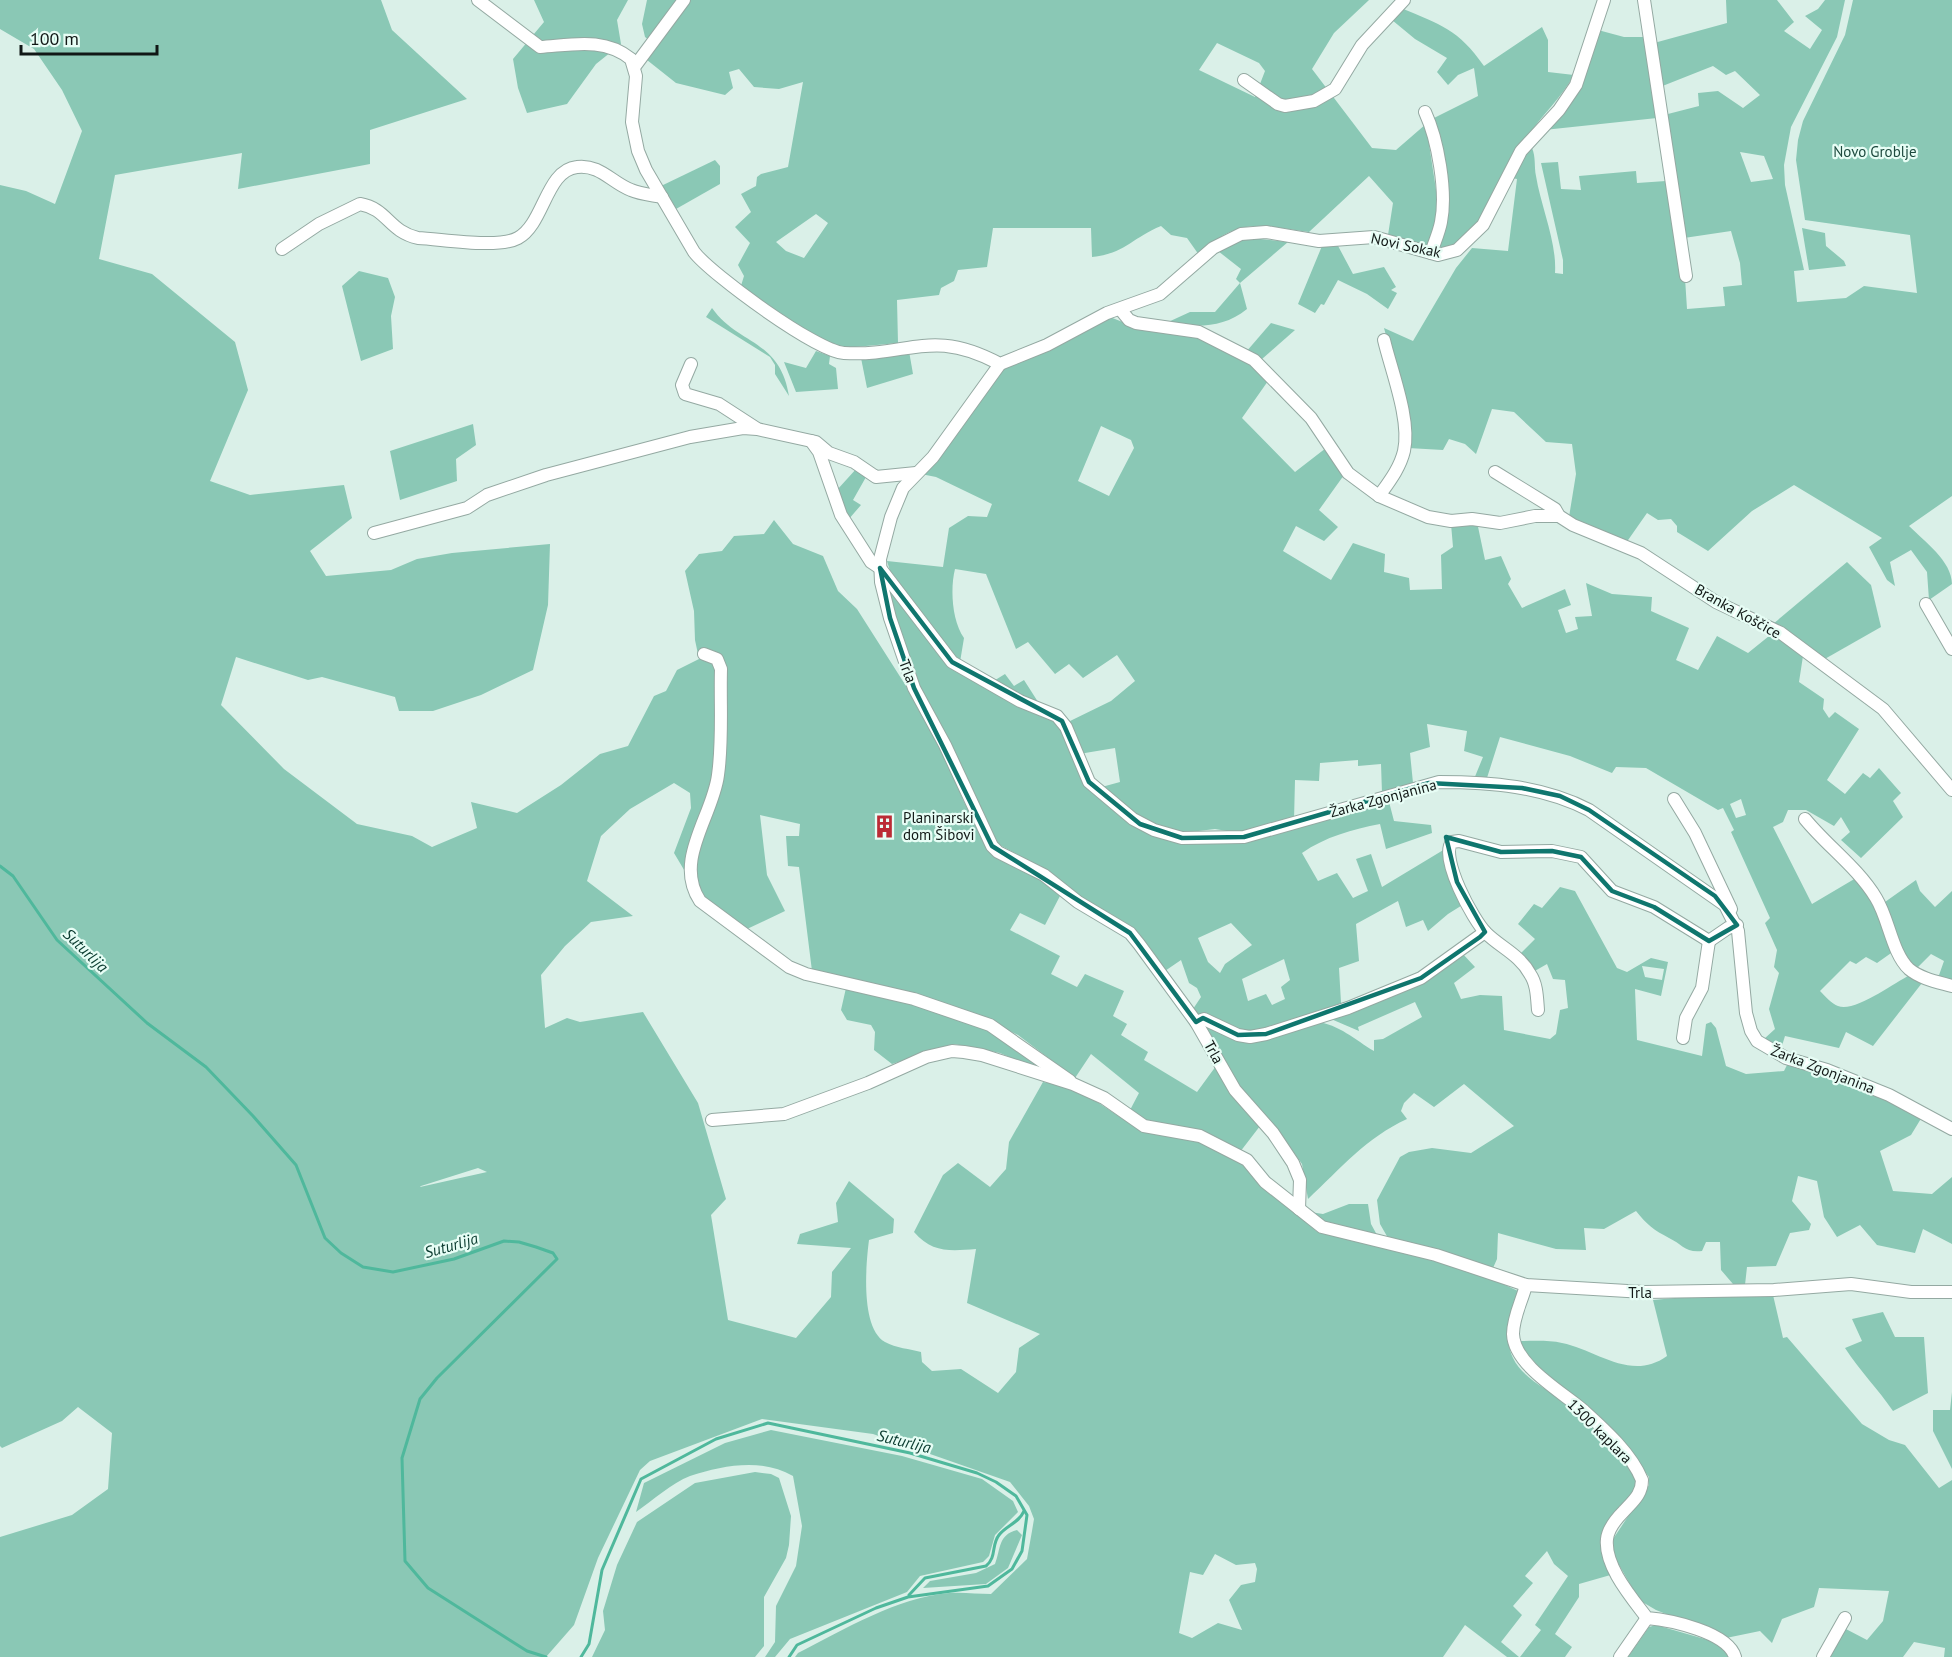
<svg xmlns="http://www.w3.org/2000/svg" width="1952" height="1657" font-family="'PT Sans',sans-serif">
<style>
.green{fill:#8ac8b5;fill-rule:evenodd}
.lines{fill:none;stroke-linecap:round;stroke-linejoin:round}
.stream{stroke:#4fb89c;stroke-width:3}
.minor-casing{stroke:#94a9a2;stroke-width:14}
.minor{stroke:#fff;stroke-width:12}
.marked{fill:none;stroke:#0f766e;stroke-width:4.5;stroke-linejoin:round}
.labels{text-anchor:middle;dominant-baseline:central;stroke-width:4.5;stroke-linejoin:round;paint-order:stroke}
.park-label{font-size:15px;fill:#1d4a3e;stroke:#e7fdf5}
.street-label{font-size:15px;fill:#111816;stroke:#e7fdf5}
.poi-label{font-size:15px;fill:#111816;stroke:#e7fdf5;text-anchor:start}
.water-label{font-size:16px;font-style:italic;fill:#0a3b2f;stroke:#e7fdf5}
</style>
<rect width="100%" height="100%" fill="#daf0e8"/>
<g class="green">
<path d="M0 0H381L392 30 467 99 370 130V164L238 189 242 153 115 175 99 259 152 274 235 342 248 390 210 481 250 495 344 485 352 518 310 551 326 576 391 570 417 559 452 553 550 544 548 605 533 670 481 695 433 711H399L395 697 322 677 308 680 236 657 221 705 284 769 357 824 412 836 432 847 477 828 471 802 517 813 561 785 600 754 628 746 654 696 666 691 677 670 699 659 695 640 694 611 685 571 699 554 722 551 734 536 764 534 774 520 793 544 823 556 838 591 857 609 913 697 946 757 963 800 989 850 1036 874 1061 894 1045 925 1020 913 1010 930 1060 956 1051 974 1077 987 1085 974 1124 991 1113 1016 1127 1024 1121 1035 1148 1052 1144 1060 1197 1092 1216 1066 1239 1103 1260 1126 1240 1152 1154 1124 1129 1112 1139 1093 1091 1054 1075 1078 1018 1035 991 1022 812 971 799 867 788 866 786 836H799L800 824 760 815 767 875 785 911 747 929 699 895 674 853 691 808 690 793 674 783 630 809 601 836 587 881 633 916 591 922 565 946 541 975 545 1028 567 1018 580 1022 643 1012 698 1103 726 1199 711 1215 728 1320 796 1338 831 1297 832 1272 851 1248 797 1244 800 1234 838 1222 836 1203 849 1181 894 1219 893 1233 869 1240C866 1263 860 1328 885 1342 896 1348 910 1349 921 1352L922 1362 932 1371 961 1369 998 1393 1016 1372 1019 1348 1040 1334 967 1303 976 1249C950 1251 932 1253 914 1232L943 1175 958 1163 990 1187 1006 1169 1009 1142 1043 1082 1076 1088 1135 1127 1190 1139 1244 1160 1259 1180 1316 1231 1400 1251 1488 1277 1518 1291C1522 1314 1501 1334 1513 1358 1523 1379 1549 1390 1566 1403 1584 1417 1625 1454 1634 1473 1637 1479 1636 1485 1635 1491L1606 1531 1614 1574 1579 1584V1597L1555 1634 1572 1647 1565 1657H1520L1541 1630 1535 1625 1568 1576 1554 1564 1547 1551 1525 1576 1533 1583 1513 1606 1522 1615 1501 1642 1519 1657H1507L1465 1625 1443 1657H795L798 1653C845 1629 896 1598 949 1593 963 1592 978 1594 991 1594L1027 1559 1032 1531 1034 1519 1029 1506 1010 1482 873 1434 762 1419 650 1461 640 1470 598 1558 574 1625 546 1657H0V1537L72 1515 108 1489 112 1433 78 1407 62 1421 2 1448 0 1446V185L26 191 55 204 82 131 62 90 34 49 0 29ZM478 1168 487 1172 420 1187 421 1186ZM1215 1554 1236 1565 1255 1563 1257 1569 1255 1582 1241 1585 1229 1600 1242 1630 1218 1623 1192 1638 1179 1633 1190 1572 1203 1575Z"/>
<polygon points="534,0 628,0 617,20 621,44 596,64 567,104 527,113 518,88 513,59 544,22"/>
<path d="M647 0H1369L1334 33 1312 69 1372 148 1396 150 1426 124 1438 203V216L1430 245 1420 246 1388 235 1393 203 1369 176 1309 232C1260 225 1237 217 1199 255L1187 238 1171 235 1161 226C1132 238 1124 254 1092 257L1091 228H993L987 267 958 270 954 281 941 288 939 295 897 300 898 343 844 348 809 336 785 316 740 289 744 276 738 265 750 243 735 227 751 212 741 194 756 186 757 177 761 174 788 167 803 82 779 89 754 87 739 69 729 72 733 88 725 95 676 83 647 60 657 46 645 37 642 24ZM1217 43 1259 63 1265 71 1255 97 1199 70ZM816 214 828 223 804 258 786 251 776 242Z"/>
<path d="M1726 0H1777L1794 22 1784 31 1810 49 1822 30 1805 16 1818 9 1825 0H1845L1837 37 1791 127 1784 165 1785 185 1804 270 1794 271 1797 302 1846 298 1864 286 1917 293 1910 235 1805 220 1796 160 1798 140 1803 121 1845 35 1853 0H1952V496L1909 526C1924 541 1952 561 1952 584L1929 600 1927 572 1911 550 1890 562 1895 586 1887 580 1869 547 1882 538 1794 485 1752 511 1708 551 1677 532V526L1671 519 1658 520 1647 513 1626 543 1569 517 1576 474 1572 444 1546 442 1514 412 1492 409 1476 454 1465 444 1449 439 1443 450 1408 448 1409 421 1384 328 1413 341 1456 268 1472 248 1508 251 1517 179 1512 178 1527 150 1532 148C1536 157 1534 167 1536 176 1541 207 1557 242 1555 273L1563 274V260L1541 163 1558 162 1561 189 1581 190 1579 176 1636 171 1637 183 1666 181 1685 278 1687 309 1725 306 1723 287 1742 285 1740 263 1731 231 1684 238 1664 115 1699 106 1698 93 1718 91 1743 108 1760 95 1735 71 1726 75 1713 66 1660 87 1654 43 1727 23ZM1740 152 1764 156 1773 179 1751 182Z"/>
<path d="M1401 8C1441 25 1458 29 1484 66L1542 27 1548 40V72L1574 75C1561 98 1542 115 1527 137 1504 169 1483 245 1439 250 1447 207 1447 160 1434 118L1478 96 1474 68 1458 75 1448 85 1437 72 1447 58 1415 39 1392 20Z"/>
<polygon points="1598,30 1624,37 1647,37 1657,118 1544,130 1567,109"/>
<polygon points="715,160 720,166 720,184 676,209 661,186"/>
<polygon points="1802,228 1825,233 1826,246 1844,261 1846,266 1809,270"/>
<path d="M1251 238 1288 242 1240 283 1247 309C1222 329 1197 327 1166 323L1190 312H1215L1240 283 1236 279 1241 269 1218 251 1234 241Z"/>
<polygon points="1337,244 1353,274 1384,267 1396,287 1391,290 1397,293 1388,309 1367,294 1338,280 1324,305 1321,304 1315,313 1298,304 1322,246"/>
<polygon points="359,271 388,278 395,297 391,316 393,349 361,361 342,286"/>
<path d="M712 308C738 345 780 339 789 396L775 374V365L770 357 706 317Z"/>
<path d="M1110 317 1130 325 1191 334 1248 361 1268 381 1242 418 1295 472 1326 448 1344 475 1319 510 1338 527 1324 541 1296 526 1283 551 1331 580 1353 543 1385 554 1384 572 1409 578 1410 590 1442 589 1441 555 1453 547 1451 524 1477 522 1485 560 1501 556 1511 579 1508 584 1522 608 1565 589 1571 605 1558 610 1566 633 1578 629 1575 617 1592 616 1586 583 1612 594 1652 597 1651 611 1689 628 1676 660 1698 670 1717 636 1748 653 1774 632 1803 656 1799 682 1824 699 1823 709 1829 718 1835 712 1859 729 1827 780 1845 794 1863 773 1870 778 1879 768 1901 793 1893 801 1903 817 1861 858 1841 840 1850 832 1841 817 1834 826 1806 810H1788L1783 822 1773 827 1812 904 1856 878 1873 899 1894 951 1877 963 1866 957 1856 964 1850 961 1820 991C1825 996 1832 1004 1838 1006 1854 1013 1894 983 1910 975L1922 983 1873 1046 1846 1032 1839 1048 1785 1036 1780 1052 1764 1039 1775 1029 1769 1009 1779 973 1774 967 1777 950 1765 923 1770 918 1731 832 1734 830 1723 808 1718 810 1646 768 1616 767 1612 773 1570 756 1500 737 1486 781 1474 779 1483 757 1464 751 1467 731 1427 724 1430 747 1410 753 1413 783 1382 793 1381 764 1358 766V760L1320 763 1319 781 1295 780 1294 820 1245 834 1215 829 1182 833 1153 825 1098 788 1120 782 1115 748 1079 754 1068 722 1111 701 1135 681 1117 655 1083 678 1069 664 1055 674 1028 642 1016 649 986 574 955 569C950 589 952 621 964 638L960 662 951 656 890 571 887 561 943 567 949 528 968 516 987 517 992 504 936 477 921 474 999 370 1048 351ZM1101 426 1131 440 1134 448 1109 496 1078 481ZM1741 799 1746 815 1736 818 1730 804Z"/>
<polygon points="1271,323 1295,330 1262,359 1246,352"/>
<polygon points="816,351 830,356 829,364 836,368 838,389 796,392 784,362 806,368"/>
<polygon points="909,351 913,374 867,388 861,358"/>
<polygon points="473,424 476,445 456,459 457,481 400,500 390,451"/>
<polygon points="857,468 866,477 853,500 861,505 848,520 837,490"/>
<polygon points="1847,562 1871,585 1881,627 1823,660 1773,624"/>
<path d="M891 586 947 666 1024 709 1052 719 1063 730 1082 779 1118 815 1138 828 1205 841 1388 798 1394 821 1431 825 1432 833 1386 849 1380 824C1353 829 1325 837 1302 853L1318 881 1337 873 1353 898 1368 891 1356 859 1371 854 1382 887 1445 849 1464 904 1448 914 1428 931 1423 920 1406 927 1398 901 1356 924 1359 961 1339 968 1341 1003C1320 1012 1264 1035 1242 1031 1227 1028 1212 1020 1197 1016L1193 1009 1201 997 1197 988 1189 983 1181 960 1162 973 1155 955 1095 908 1037 865 998 844 919 688 885 589ZM1231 923 1252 945 1225 964 1220 973 1208 962 1198 938ZM1284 959 1290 980 1281 987 1285 999 1272 1005 1266 994 1248 1001 1242 979Z"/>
<polygon points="1005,674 1014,686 1024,680 1040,705 992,682"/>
<polygon points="1916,880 1920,891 1935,907 1952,891 1952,982 1938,978 1944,961 1931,954 1916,969 1903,954 1885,902"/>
<path d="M1560 887 1575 891 1617 968 1627 972 1651 958 1668 962 1661 996 1635 989 1637 1040 1702 1056 1706 1024 1711 1022 1716 1028 1726 1066 1746 1074 1784 1071 1788 1063 1830 1074 1922 1117 1911 1135 1880 1151 1893 1191 1932 1194 1952 1177V1244L1923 1229 1915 1253 1877 1245 1860 1225 1837 1237 1824 1217 1817 1181 1798 1176 1792 1201 1811 1224 1809 1230 1790 1233 1776 1266 1747 1267 1745 1285 1733 1284 1721 1270 1720 1242H1706L1702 1251C1685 1253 1682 1244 1669 1238 1654 1230 1647 1225 1636 1211L1604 1229 1584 1228 1586 1250 1556 1249 1498 1233 1497 1259 1493 1268 1412 1243 1388 1238 1380 1224 1377 1200 1400 1157 1409 1152 1432 1148 1471 1153 1514 1126 1464 1084 1434 1107 1414 1093 1404 1103 1401 1111 1407 1119C1367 1137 1340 1169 1308 1199L1302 1164 1277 1129 1238 1087 1203 1024 1240 1041 1316 1022C1339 1024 1355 1040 1374 1051V1040L1383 1039 1422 1017 1415 1002 1358 1027 1359 1031 1331 1019 1461 952 1475 967 1454 983 1461 999 1480 995 1502 996 1504 1030 1550 1039 1556 1034 1560 1010 1568 1008 1565 980 1553 979 1547 964 1533 972 1520 954 1535 939 1518 924 1534 904 1542 908ZM1642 966 1664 969 1662 980 1645 977Z"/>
<polygon points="846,988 917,1004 983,1026 1039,1065 1037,1069 1000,1053 954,1044 892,1064 874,1050 875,1032 871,1025 847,1020 841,1010"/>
<polygon points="1349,1204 1368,1204 1371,1224 1377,1235 1328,1224 1310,1212 1323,1214"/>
<path d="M1717 1294 1773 1295 1783 1338 1787 1337 1862 1424 1889 1440 1905 1445 1939 1488 1952 1480V1657H1944L1945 1648 1914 1642 1903 1657H1827L1844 1628 1867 1640 1883 1621 1889 1591 1819 1588 1814 1607 1782 1619 1772 1643 1760 1631 1726 1638 1656 1610 1639 1600 1614 1556 1613 1539 1649 1485V1477L1622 1441 1539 1367 1523 1349 1520 1341C1534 1341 1549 1340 1562 1343 1597 1350 1631 1382 1667 1356L1653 1300Z"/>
<path d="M1883 1312 1895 1337H1924L1928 1393 1893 1411C1878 1389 1860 1371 1845 1348L1862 1341 1852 1319Z"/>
<polygon points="1952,1392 1952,1469 1933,1431 1933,1410 1950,1410"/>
<path d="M771 1430 902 1456 982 1479 1013 1501 1018 1512 995 1535 989 1556 983 1562 920 1576 907 1592 790 1639 775 1657H765L775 1642 776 1606 796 1566 802 1526 793 1476C762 1458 724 1465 690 1476 672 1483 652 1501 636 1512L644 1483 725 1443Z"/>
<polygon points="755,1472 771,1474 779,1478 791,1516 789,1545 786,1558 764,1597 764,1646 755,1657 592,1657 605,1630 603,1611 617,1565 637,1522 695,1483"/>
<path d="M1017 1530 1022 1535 1008 1568 986 1584 923 1588 930 1581 976 1573 995 1564C1001 1548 998 1535 1017 1530Z"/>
<polygon points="1656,1625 1715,1642 1728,1650 1729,1657 1628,1657 1649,1627"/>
</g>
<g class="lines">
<g class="stream">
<polyline points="0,866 13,876 57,940 147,1023 206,1067 253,1116 296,1165 325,1238 341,1253 363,1267 393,1272 454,1259 504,1241 519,1242 536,1247 553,1253 557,1259 437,1378 420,1399 402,1458 405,1561 428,1588 527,1651 546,1657"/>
<path d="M909 1595 925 1578 986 1566C997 1557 991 1545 999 1535 1007 1525 1019 1523 1024 1511"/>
<polyline points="581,1657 589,1644 602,1570 641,1479 716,1439 768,1423 910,1453 977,1473 996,1482 1016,1496 1027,1515 1022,1551 1012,1569 988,1586 908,1597 876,1608 797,1645 789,1657"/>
</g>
<defs>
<g id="minor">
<path d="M478 0 540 47C572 45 604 37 631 59L636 76 632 122 638 151 646 170 694 252C712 275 816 351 844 353 909 357 931 327 1000 364L1047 345 1107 313 1160 294 1213 248 1241 234 1266 232 1319 241 1374 237 1438 255 1457 250 1483 225 1521 151 1559 110 1576 85 1604 0"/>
<polyline points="1644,0 1686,276"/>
<polyline points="635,66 684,0"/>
<polyline points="1244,80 1278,104 1285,106 1314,101 1335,89 1362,45 1404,0"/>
<path d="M1425 112C1438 140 1447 192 1441 222 1439 233 1434 243 1431 253"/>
<path d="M282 249 319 224 360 204C388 209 388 231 418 238 442 239 498 249 518 238 544 224 546 170 577 167 600 164 612 183 631 190 640 194 652 195 662 197"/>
<polyline points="1120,309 1129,320 1136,323 1199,332 1254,360 1311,418 1348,473 1379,496 1428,517 1451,521 1472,519 1500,523 1535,516 1559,516"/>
<polyline points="691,364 682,385 685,394 719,404 756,428"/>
<polyline points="1000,364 933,457 903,488 891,517 880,559 881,582 890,618 914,688 945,745 992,846 998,852 1044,875 1078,902 1130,933 1139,944 1196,1022 1235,1090 1273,1133 1293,1163 1300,1180 1299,1209"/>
<path d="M811 441 819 452 841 515 871 562 880 568 952 662 1020 701 1057 716 1066 727 1089 782 1133 819 1154 830 1182 838 1244 837 1439 782C1490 782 1543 786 1589 810L1725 905 1738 931 1746 1013 1751 1031 1757 1041 1786 1058 1827 1070 1889 1095 1952 1129"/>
<polyline points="1495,472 1555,509 1559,516 1573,525 1641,553 1716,602 1781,633 1883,709 1952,790"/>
<path d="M1379 496C1389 482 1400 468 1404 451 1411 420 1391 370 1384 340"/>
<polyline points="374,533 467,508 487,495 546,475 690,437 743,428 757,429 816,442 829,453 854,462 876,477 916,473"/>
<polyline points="1926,604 1952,649"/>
<path d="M704 654 717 659 721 669C720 704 723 740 718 775 713 816 673 860 700 901L789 967 806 974 914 999 990 1025 1070 1081"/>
<polyline points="1674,799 1695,833 1731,909"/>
<path d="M1805 819C1827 846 1858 868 1876 898 1889 919 1892 953 1909 969 1921 979 1938 982 1952 986"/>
<path d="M1538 1010C1537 998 1537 984 1530 974 1520 955 1500 947 1486 933 1473 920 1439 857 1452 842L1459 841 1501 852 1552 851 1581 857 1612 891 1654 907 1709 941 1728 928 1737 925"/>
<polyline points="1196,1022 1204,1019 1238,1035 1250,1037 1266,1034 1348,1008 1421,978 1485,932"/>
<polyline points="1683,1038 1686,1018 1702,988 1709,941"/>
<polyline points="712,1120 784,1114 868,1083 926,1057 952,1051 964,1052 982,1055 1073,1084 1104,1098 1144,1126 1200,1136 1247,1160 1265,1182 1322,1227 1436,1255 1526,1285 1644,1292 1774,1290 1851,1284 1911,1292 1952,1292"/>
<path d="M1526 1285C1522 1301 1513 1317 1513 1334 1514 1365 1562 1392 1583 1410 1604 1429 1631 1453 1642 1480 1642 1494 1633 1501 1624 1511 1617 1518 1608 1529 1607 1539 1604 1566 1632 1598 1647 1618 1670 1620 1728 1632 1735 1657"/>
<polyline points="1620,1657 1647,1618"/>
<polyline points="1823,1657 1845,1618"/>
</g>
</defs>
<use href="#minor" class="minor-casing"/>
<use href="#minor" class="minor"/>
</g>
<path class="marked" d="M880 568 952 662 1062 721 1089 782 1140 824 1182 838 1244 837 1429 783 1522 788 1560 796 1589 810 1715 896 1737 925 1709 941 1654 907 1612 891 1581 857 1552 851 1501 852 1446 837 1457 882 1485 932 1480 937 1421 978 1266 1034 1238 1035 1203 1018 1196 1022 1130 933 992 846 914 688 890 618Z"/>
<defs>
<symbol id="building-bare" viewBox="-9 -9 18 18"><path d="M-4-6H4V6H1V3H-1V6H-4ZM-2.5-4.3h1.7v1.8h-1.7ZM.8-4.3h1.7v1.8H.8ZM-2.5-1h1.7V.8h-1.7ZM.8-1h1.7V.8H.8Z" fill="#bb2b35" stroke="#e7fdf5" stroke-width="2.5" paint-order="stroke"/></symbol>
</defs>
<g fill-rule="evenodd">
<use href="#building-bare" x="868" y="810" width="33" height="33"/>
</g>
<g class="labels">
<g class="park-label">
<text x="1875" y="151">Novo Groblje</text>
</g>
<g class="street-label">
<text transform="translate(1406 245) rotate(12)">Novi Sokak</text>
<text transform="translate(1738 611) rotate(29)">Branka Koščice</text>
<text transform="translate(908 671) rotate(69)">Trla</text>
<text transform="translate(1383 798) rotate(-15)">Žarka Zgonjanina</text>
<text transform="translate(1214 1052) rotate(61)">Trla</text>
<text transform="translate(1823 1069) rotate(21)">Žarka Zgonjanina</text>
<text x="1640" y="1292">Trla</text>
<text transform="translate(1600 1431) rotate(45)">1300 kaplara</text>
</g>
<g class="poi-label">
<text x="903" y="817">Planinarski<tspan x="903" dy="17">dom Šibovi</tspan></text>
</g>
<g class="water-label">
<text transform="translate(86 950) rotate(44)">Suturlija</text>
<text transform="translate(451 1245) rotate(-16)">Suturlija</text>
<text transform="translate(904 1441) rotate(14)">Suturlija</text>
</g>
</g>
<path d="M21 45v9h136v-9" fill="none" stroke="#111816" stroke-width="3"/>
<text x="30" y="45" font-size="18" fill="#111816" stroke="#e7fdf5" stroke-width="4.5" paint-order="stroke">100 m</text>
</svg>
